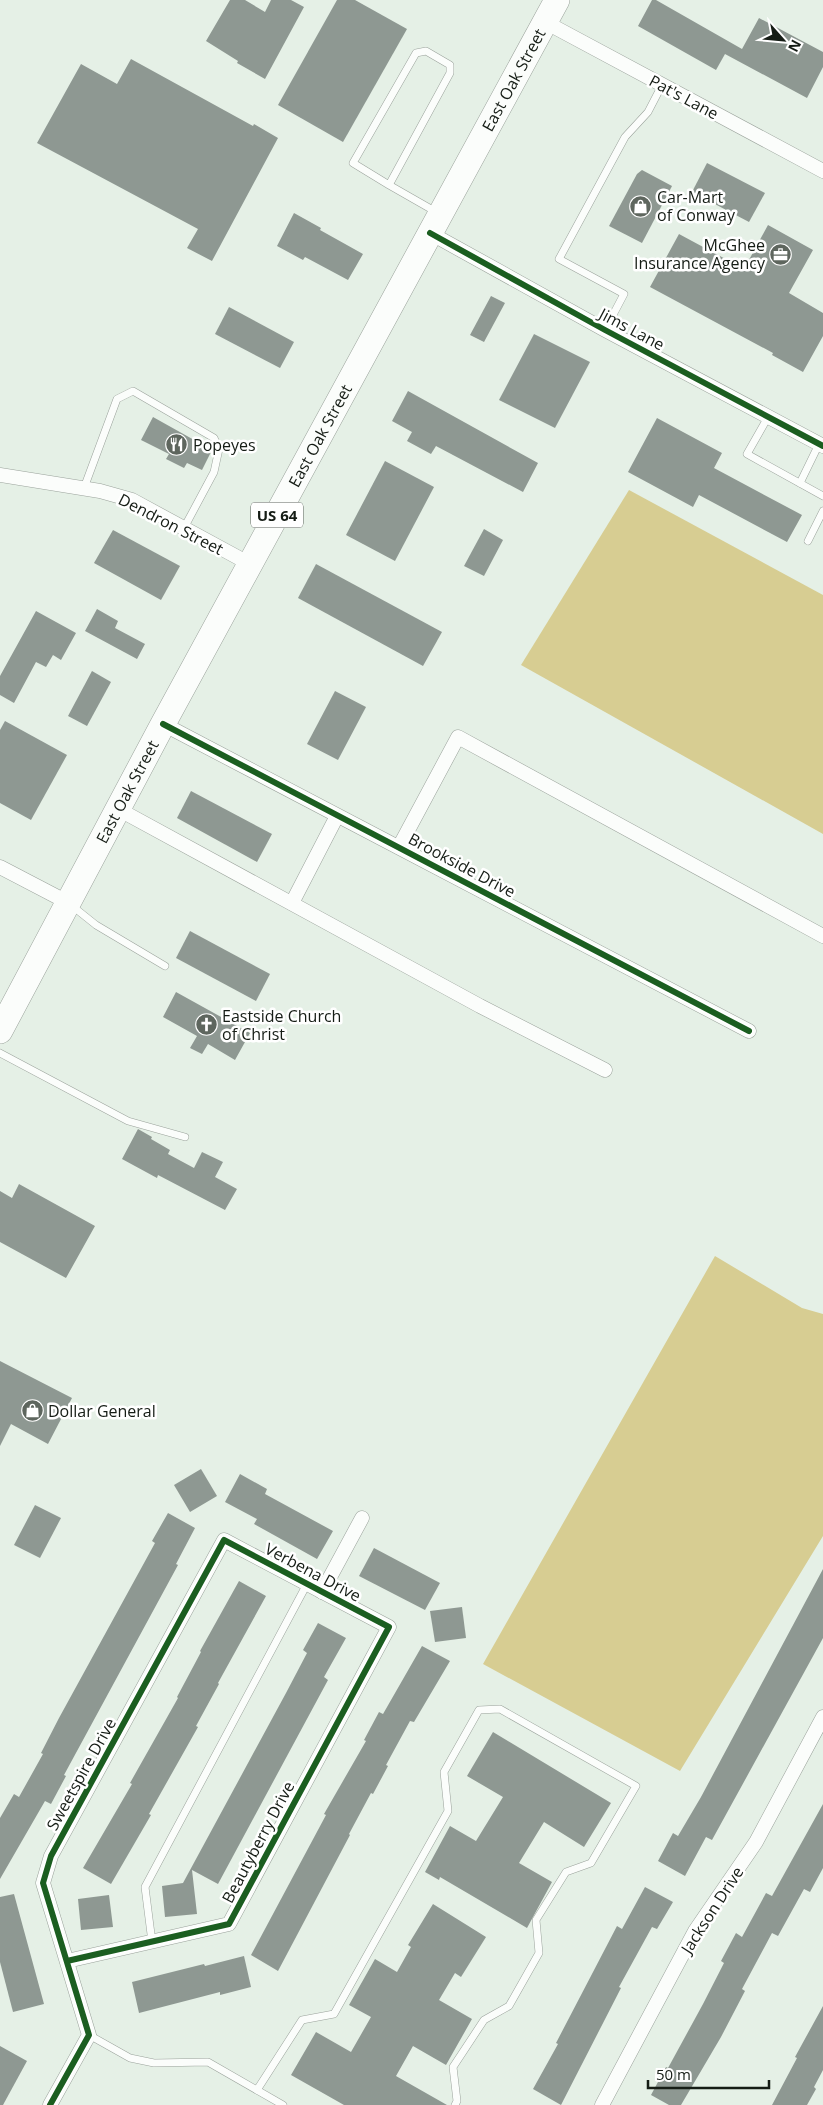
<svg xmlns="http://www.w3.org/2000/svg" width="823" height="2105" font-family="'Open Sans',sans-serif">
<style>
.forest{fill:#d7cd92}
.building{fill:#8e9892}
.lines{fill:none;stroke-linecap:round;stroke-linejoin:round}
.lane-casing{stroke:#9aa29b;stroke-width:8}
.street-casing{stroke:#9aa29b;stroke-width:15}
.highway-casing{stroke:#9aa29b;stroke-width:26}
.lane{stroke:#fbfdfb;stroke-width:7}
.street{stroke:#fbfdfb;stroke-width:14}
.highway{stroke:#fbfdfb;stroke-width:25}
.cycleway-casing{stroke:#fff;stroke-width:9}
.cycleway{stroke:#1b5e20;stroke-width:6}
.labels{text-anchor:middle;dominant-baseline:central;stroke-width:5;stroke-linejoin:round;paint-order:stroke}
.shield{fill:#fff;stroke:#5b605b;stroke-width:1}
.shield-label{font-size:15px;font-weight:bold;fill:#151c15}
.street-label{font-size:16px;fill:#151c15;stroke:#fff}
.poi-label{font-size:16px;fill:#151c15;stroke:#fff;text-anchor:start}
</style>
<rect width="100%" height="100%" fill="#e5f0e6"/>
<g class="forest">
<polygon points="629,490 823,595 823,834 521,665"/>
<polygon points="715,1256 802,1308 823,1314 823,1536 680,1771 483,1664"/>
</g>
<g class="building">
<polygon points="230,0 245,0 265,12 271,0 291,0 304,7 265,79 237,63 238,61 206,41"/>
<polygon points="337,0 355,0 407,29 343,142 278,105"/>
<polygon points="652,0 656,0 742,49 759,18 823,52 823,67 807,98 725,54 716,70 638,26"/>
<polygon points="131,59 253,126 254,124 278,138 212,261 187,248 198,229 37,143 81,64 117,84"/>
<polygon points="707,163 765,193 749,222 692,192"/>
<polygon points="642,170 672,186 642,243 609,226 637,174"/>
<polygon points="294,213 321,228 320,230 363,254 348,280 305,257 303,260 277,246"/>
<polygon points="768,225 813,250 789,293 823,313 823,336 803,372 772,355 773,353 650,287 679,234 744,269"/>
<polygon points="491,296 505,303 484,342 470,335"/>
<polygon points="229,307 294,342 280,368 215,334"/>
<polygon points="534,334 590,362 555,428 499,400"/>
<polygon points="408,391 538,463 523,492 436,446 431,454 407,441 412,432 392,421"/>
<polygon points="153,417 212,450 202,470 187,463 184,468 166,459 169,454 141,440"/>
<polygon points="657,418 722,453 714,468 802,515 787,542 699,495 693,507 628,472"/>
<polygon points="385,461 434,487 395,561 346,535"/>
<polygon points="484,529 503,540 484,576 464,566"/>
<polygon points="113,530 180,566 161,600 94,563"/>
<polygon points="316,564 442,632 423,666 298,598"/>
<polygon points="97,609 118,621 115,628 145,644 137,659 85,631"/>
<polygon points="36,611 76,633 61,660 53,655 46,667 36,662 14,703 0,695 0,676"/>
<polygon points="92,671 111,682 87,726 68,716"/>
<polygon points="335,691 366,707 338,760 307,744"/>
<polygon points="5,721 67,755 31,820 0,803 0,730"/>
<polygon points="191,791 272,834 257,862 177,818"/>
<polygon points="190,931 270,974 256,1001 176,958"/>
<polygon points="176,992 250,1033 235,1060 208,1044 202,1054 190,1048 197,1036 163,1017"/>
<polygon points="138,1129 152,1137 151,1139 170,1150 168,1154 194,1168 202,1152 223,1162 215,1177 237,1189 225,1210 158,1175 157,1178 122,1159"/>
<polygon points="19,1184 95,1226 66,1278 0,1242 0,1191 12,1198"/>
<polygon points="0,1361 72,1398 48,1444 11,1424 0,1446"/>
<polygon points="201,1469 217,1496 190,1512 174,1485"/>
<polygon points="240,1474 267,1489 265,1494 333,1531 317,1559 254,1524 257,1519 225,1502"/>
<polygon points="35,1505 61,1518 40,1558 14,1545"/>
<polygon points="168,1513 195,1528 176,1564 178,1565 64,1775 66,1776 51,1804 45,1801 0,1879 0,1818 14,1794 19,1797 43,1754 41,1753 59,1718 155,1543 152,1541"/>
<polygon points="374,1548 440,1583 425,1610 359,1576"/>
<polygon points="823,1569 823,1638 712,1840 706,1837 685,1876 658,1861 673,1833 678,1836 701,1797"/>
<polygon points="239,1581 266,1596 218,1683 219,1684 196,1726 198,1727 149,1814 151,1815 111,1884 83,1868 132,1784 130,1783 178,1698 177,1697 201,1652 200,1651"/>
<polygon points="462,1607 466,1638 435,1642 430,1611"/>
<polygon points="318,1623 346,1638 324,1677 328,1680 218,1884 192,1870 197,1914 165,1917 162,1886 183,1883 286,1693 307,1653 303,1650"/>
<polygon points="422,1646 450,1661 414,1722 410,1721 386,1765 388,1766 373,1794 371,1793 349,1834 350,1835 278,1971 251,1955 326,1815 324,1814 366,1741 364,1740 379,1712 383,1714"/>
<polygon points="493,1732 611,1803 584,1847 544,1822 519,1863 552,1882 527,1928 440,1877 439,1880 425,1872 450,1826 476,1841 503,1797 467,1776"/>
<polygon points="823,1804 823,1868 810,1892 804,1889 778,1936 772,1933 742,1989 745,1991 721,2037 681,2105 669,2105 651,2095 666,2067 668,2068 703,2004 724,1963 721,1961 736,1933 742,1937 766,1893 772,1896"/>
<polygon points="645,1887 673,1902 657,1929 652,1927 619,1987 621,1988 561,2105 533,2089 558,2044 556,2043 617,1926 622,1929"/>
<polygon points="14,1894 44,2004 13,2012 0,1962 0,1897"/>
<polygon points="109,1895 113,1927 81,1930 78,1899"/>
<polygon points="433,1904 486,1937 461,1977 455,1973 439,2000 472,2019 446,2065 413,2046 396,2076 447,2105 344,2105 291,2075 316,2032 351,2052 371,2017 349,2005 375,1959 397,1972 411,1947 408,1945"/>
<polygon points="244,1956 251,1987 220,1995 220,1992 139,2013 132,1982 204,1964 205,1966"/>
<polygon points="823,2006 823,2070 814,2087 816,2089 807,2105 772,2105 797,2058 795,2057"/>
<polygon points="0,2046 27,2061 3,2105 0,2105"/>
</g>
<g class="lines">
<defs>
<g id="lane">
<polyline points="389,185 353,163 416,53 426,51 450,65 450,73 389,185 438,213"/>
<polyline points="605,330 624,294 559,259 625,137 648,112 662,85"/>
<polyline points="768,417 747,454 823,496"/>
<polyline points="800,483 819,444"/>
<polyline points="84,488 117,399 133,391 214,438 219,449 214,472 184,528"/>
<polyline points="808,541 823,511"/>
<polyline points="71,905 96,925 165,966"/>
<polyline points="0,1053 128,1121 185,1137"/>
<polyline points="152,1942 145,1887 307,1584"/>
<polyline points="89,2035 130,2058 154,2063 208,2062 283,2105"/>
<polyline points="257,2090 302,2020 334,2014 448,1811 444,1772 479,1710 500,1709 636,1786 591,1863 566,1872 536,1920 539,1953 509,2006 484,2020 453,2067 457,2101 455,2105"/>
</g>
<g id="street">
<polyline points="545,22 823,171"/>
<polyline points="430,233 605,330 823,446"/>
<polyline points="0,475 100,491 132,500 250,564"/>
<polyline points="163,724 749,1031"/>
<polyline points="118,809 480,1006 605,1070"/>
<polyline points="399,847 458,737 823,936"/>
<polyline points="0,867 69,903"/>
<polyline points="292,903 337,816"/>
<polyline points="322,1592 362,1518"/>
<polyline points="50,2105 89,2035 43,1883 51,1856 224,1540 389,1627 229,1924 67,1961"/>
<polyline points="602,2105 695,1931 756,1842 823,1717"/>
</g>
<g id="highway">
<path id="s1" d="M0 1031 163 724 557 0"/>
</g>
</defs>
<use href="#lane" class="lane-casing"/>
<use href="#street" class="street-casing"/>
<use href="#highway" class="highway-casing"/>
<use href="#lane" class="lane"/>
<use href="#street" class="street"/>
<use href="#highway" class="highway"/>
<defs>
<g id="cycleway">
<polyline points="430,233 605,330 823,446"/>
<polyline points="163,724 749,1031"/>
<polyline points="50,2105 89,2035 43,1883 51,1856 224,1540 389,1627 229,1924 67,1961"/>
</g>
</defs>
<use href="#cycleway" class="cycleway-casing"/>
<use href="#cycleway" class="cycleway"/>
</g>
<defs>
<symbol id="shop-disc" viewBox="-11 -11 22 22"><circle r="9.5" fill="#5e665e" stroke="#fff"/><path d="M-5-2.5h2.3a2.7 3.5 0 0 1 5.4 0H5L5.5 6h-11ZM-1.5-2.5h3a1.5 2.3 0 0 0-3 0Z" fill="#fff"/></symbol>
<symbol id="office-disc" viewBox="-11 -11 22 22"><circle r="9.5" fill="#5e665e" stroke="#fff"/><path d="M-6-3h4V-5.5h4V-3h4V5H-6ZM-1-4.5V-3h2v-1.5ZM-6 0V1H6V0Z" fill="#fff"/></symbol>
<symbol id="restaurant-disc" viewBox="-11 -11 22 22"><circle r="9.5" fill="#5e665e" stroke="#fff"/><path d="M-5-6h1v4h1v-4h1v4h1v-4h1v5L-1.5 .5V6h-2V.5L-5-1ZM5-6V6H3V1.5H1.5Q1.5-4 5-6Z" fill="#fff"/></symbol>
<symbol id="church-disc" viewBox="-11 -11 22 22"><circle r="9.5" fill="#5e665e" stroke="#fff"/><path d="M-1.2-6h2.4v3.5h3.3v2.4h-3.3V6h-2.4V-.1h-3.3v-2.4h3.3Z" fill="#fff"/></symbol>
</defs>
<g fill-rule="evenodd">
<use href="#shop-disc" x="628" y="194" width="25" height="25"/>
<use href="#office-disc" x="768" y="242" width="25" height="25"/>
<use href="#restaurant-disc" x="164" y="432" width="25" height="25"/>
<use href="#church-disc" x="194" y="1012" width="25" height="25"/>
<use href="#shop-disc" x="20" y="1398" width="25" height="25"/>
</g>
<g class="labels">
<rect class="shield" x="251" y="502.5" width="52" height="25" rx="4"/>
<g class="shield-label">
<text x="277" y="515">US 64</text>
</g>
<g class="street-label">
<text stroke="none"><textPath href="#s1" startOffset="1081">East Oak Street</textPath></text>
<text transform="translate(684 97) rotate(28)">Pat's Lane</text>
<text transform="translate(632 329) rotate(28)">Jims Lane</text>
<text stroke="none"><textPath href="#s1" startOffset="676">East Oak Street</textPath></text>
<text transform="translate(171 524) rotate(27)">Dendron Street</text>
<text stroke="none"><textPath href="#s1" startOffset="271">East Oak Street</textPath></text>
<text transform="translate(462 865) rotate(28)">Brookside Drive</text>
<text transform="translate(313 1572) rotate(28)">Verbena Drive</text>
<text transform="translate(81 1774) rotate(-61)">Sweetspire Drive</text>
<text transform="translate(258 1842) rotate(-62)">Beautyberry Drive</text>
<text transform="translate(712 1910) rotate(-57)">Jackson Drive</text>
</g>
<g class="poi-label">
<text x="657" y="197">Car-Mart<tspan x="657" dy="18">of Conway</tspan></text>
<text x="765" y="245" text-anchor="end">McGhee<tspan x="765" dy="18">Insurance Agency</tspan></text>
<text x="193" y="445">Popeyes</text>
<text x="222" y="1016">Eastside Church<tspan x="222" dy="18">of Christ</tspan></text>
<text x="48" y="1411">Dollar General</text>
</g>
</g>
<g transform="translate(783 40) rotate(117)" stroke="#ffffff" stroke-width="4" paint-order="stroke">
<path d="M0-4L9 19L0 12L-9 19Z" fill="#151c15"/>
<text y="-8" font-size="14" font-weight="bold" text-anchor="middle" fill="#151c15">N</text>
</g>
<path d="M648 2080v8h121v-8" fill="none" stroke="#151c15" stroke-width="2.5"/>
<text x="656" y="2080" font-size="15" fill="#151c15" stroke="#ffffff" stroke-width="4" paint-order="stroke">50 m</text>
</svg>
